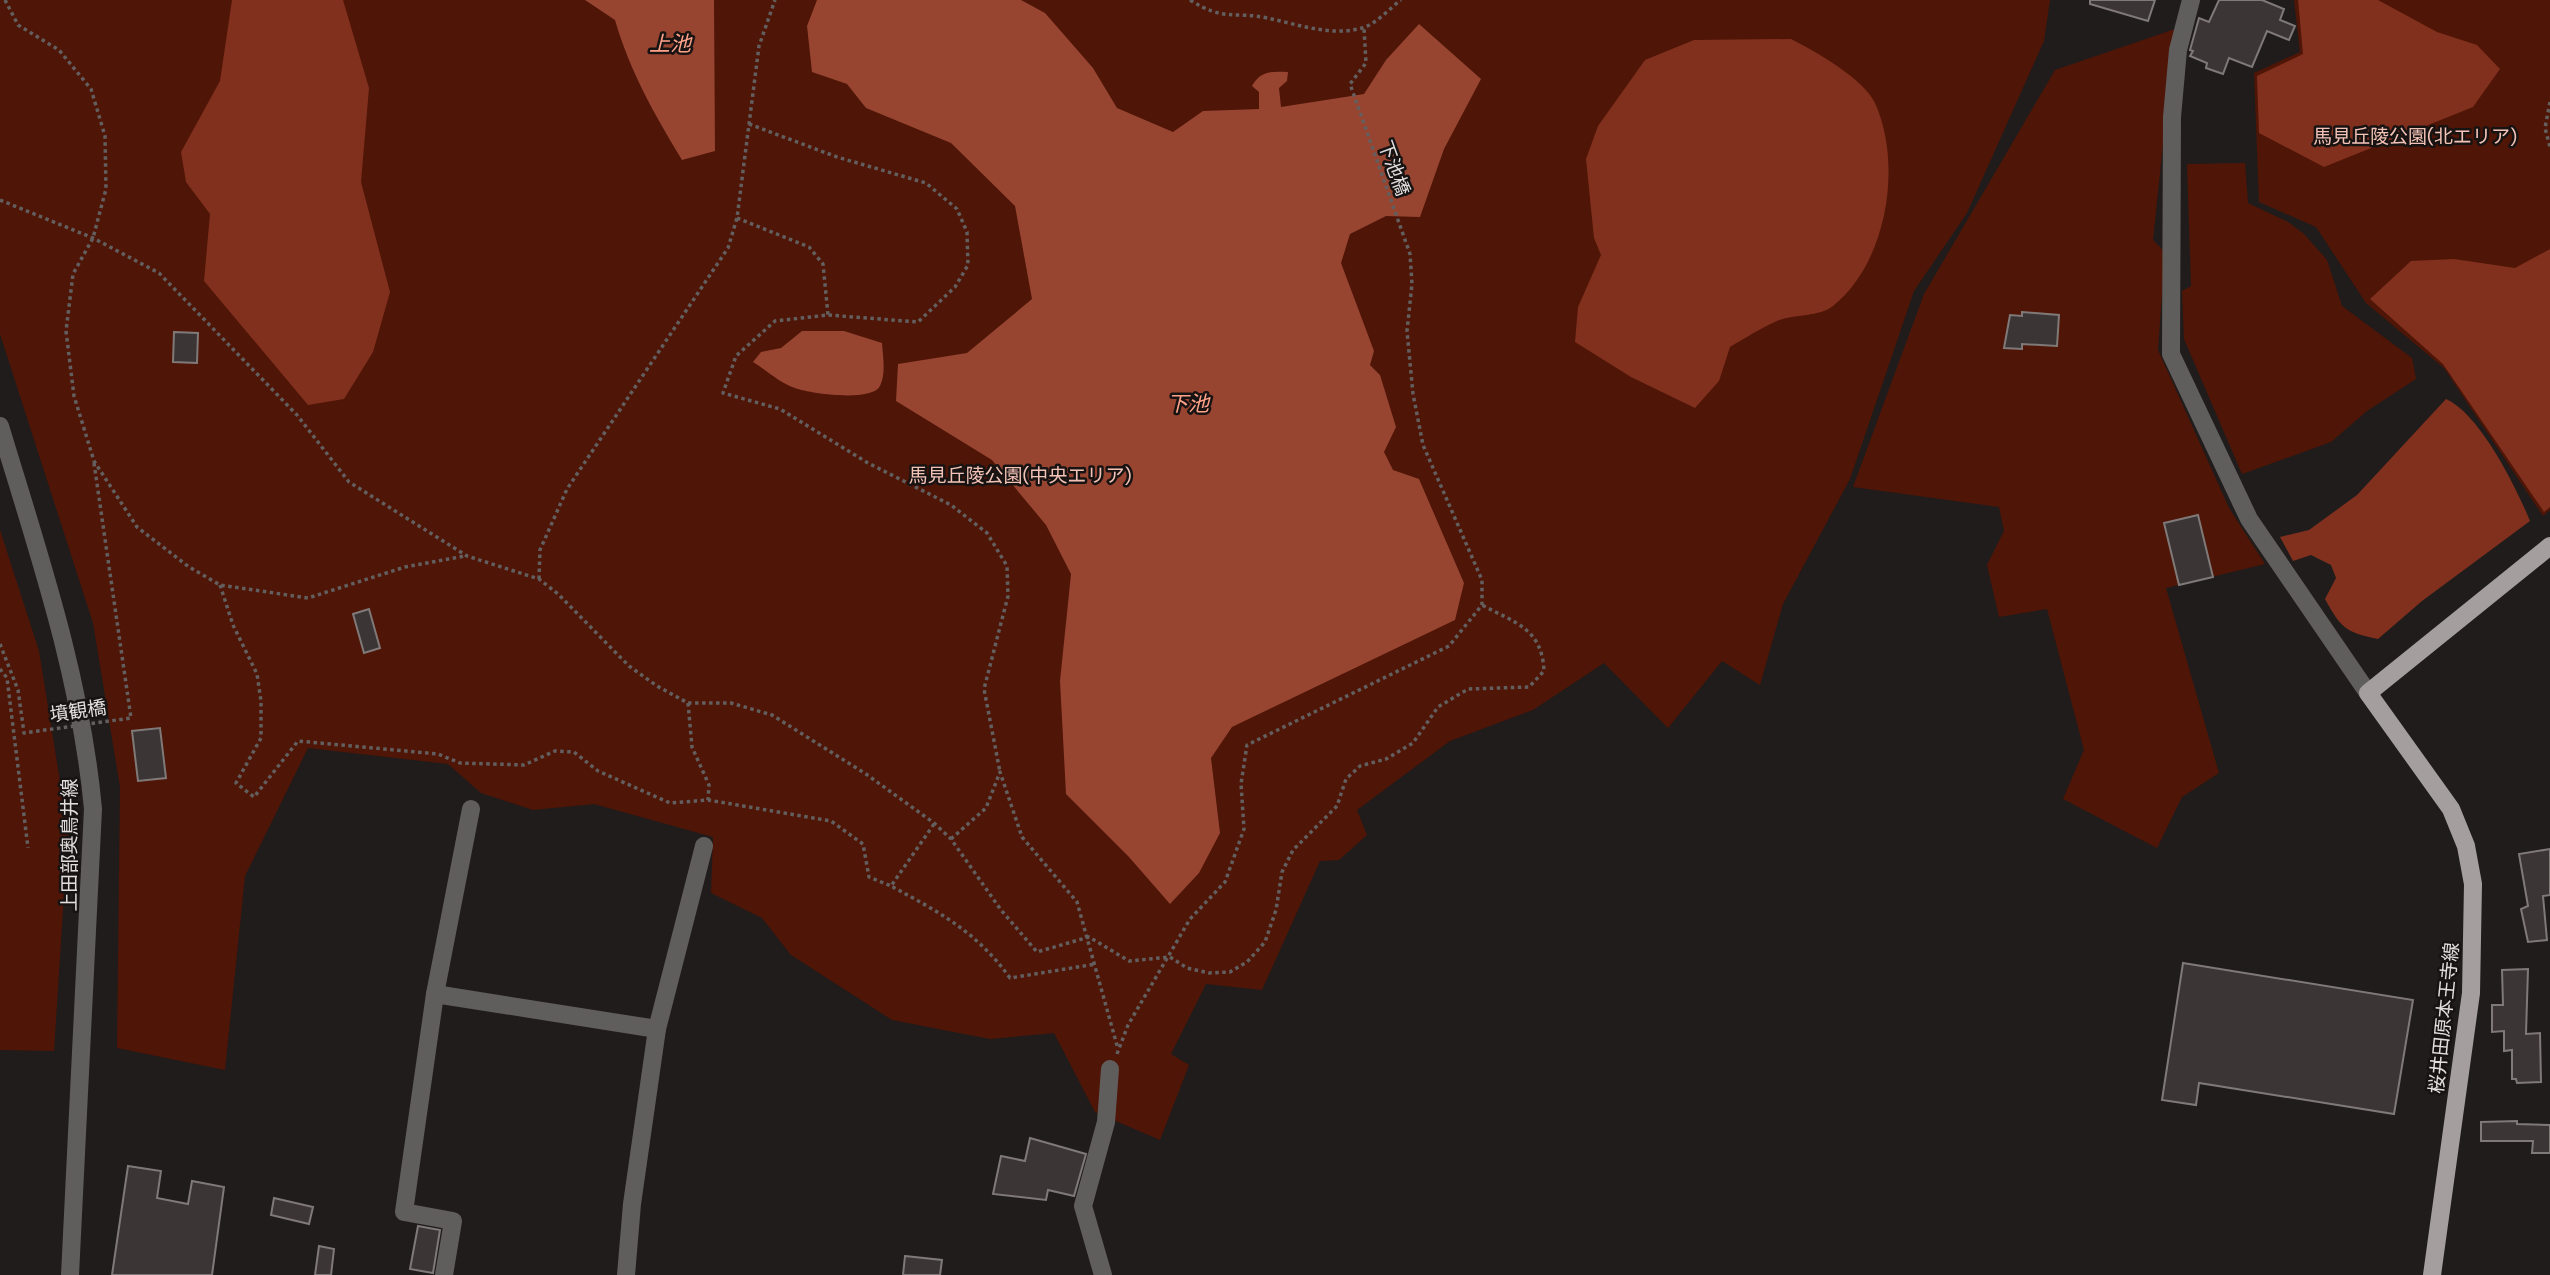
<svg xmlns="http://www.w3.org/2000/svg" width="2550" height="1275" font-family="'DM Sans','Noto Sans JP',sans-serif">
<style>
.green{fill:#4f1507}
.forest{fill:#81301d}
.water{fill:#974531}
.building{fill:#3b3635;stroke:#7f7978;stroke-width:2}
.lines{fill:none;stroke-linecap:round;stroke-linejoin:round}
.path{stroke:#635f5e;stroke-width:3.5;stroke-dasharray:3.5 3.5;stroke-linecap:butt}
.minor{stroke:#605e5d;stroke-width:18}
.major{stroke:#a49f9e;stroke-width:18}
.path-bridge{stroke:#635f5e;stroke-width:3.5;stroke-dasharray:3.5 3.5;stroke-linecap:butt}
.labels{text-anchor:middle;dominant-baseline:central;stroke-width:5;stroke-linejoin:round;paint-order:stroke}
.park-label{font-size:19px;fill:#f3c2b6;stroke:#171312}
.street-label{font-size:19px;fill:#e2dede;stroke:#171312}
.water-label{font-size:21px;font-style:italic;fill:#ffa28a;stroke:#171312}
</style>
<rect width="100%" height="100%" fill="#201c1b"/>
<g class="green">
<polygon points="0,0 2050,0 2044,41 1967,213 1914,291 1850,479 1783,604 1760,685 1722,661 1668,728 1604,663 1533,710 1450,741 1357,810 1367,835 1339,860 1320,861 1262,990 1206,984 1171,1054 1189,1065 1160,1140 1095,1112 1054,1033 990,1039 892,1020 791,955 762,918 711,893 713,837 594,804 533,810 481,793 448,764 308,748 245,876 225,1070 117,1048 120,787 93,623 0,334"/>
<polygon points="2294,0 2550,0 2550,510 2543,516 2444,368 2366,303 2316,227 2259,202 2254,73 2300,52"/>
<polygon points="2175,29 2153,240 2165,252 2158,350 2229,508 2265,564 2166,588 2219,773 2182,797 2157,848 2063,799 2084,750 2047,609 1999,617 1987,565 2004,531 1999,507 1853,487 1924,294 2055,70"/>
<polygon points="2245,163 2248,203 2288,222 2304,234 2327,260 2342,306 2412,358 2416,379 2367,411 2331,442 2242,474 2184,339 2182,291 2191,286 2187,164"/>
<polygon points="0,530 39,651 68,831 54,1051 0,1050"/>
</g>
<g class="forest">
<polygon points="232,0 343,0 369,88 361,182 390,292 373,352 344,399 308,405 204,281 210,214 186,182 181,152 220,81"/>
<polygon points="2298,0 2378,0 2437,32 2477,45 2500,69 2473,107 2324,167 2259,133 2257,76 2303,54"/>
<path d="M1791 39C1815 51 1864 79 1875 103 1903 165 1887 263 1833 306 1820 317 1793 314 1777 321 1761 328 1745 338 1730 347L1719 381 1695 408 1631 377 1575 342 1578 307 1601 255 1594 238 1586 159 1598 126 1645 60 1694 40Z"/>
<polygon points="2550,249 2550,507 2544,512 2443,364 2370,299 2411,261 2454,259 2515,268"/>
<path d="M2446 399C2480 414 2516 487 2530 521L2422 601 2378 639C2345 632 2341 628 2325 599L2336 578 2331 565 2311 555 2293 561 2280 537 2309 530 2357 495Z"/>
</g>
<g class="water">
<path d="M585 0H714L715 151 682 160C655 115 630 72 615 20Z"/>
<path d="M817 0H1021L1045 13 1093 68 1117 108 1173 132 1203 111 1259 109V92L1252 86C1260 71 1272 71 1288 72L1287 81 1279 88 1281 107 1364 94 1386 60 1419 24 1481 79 1444 149 1420 217 1386 216 1350 234 1341 263 1374 351 1370 365 1380 375 1396 427 1384 452 1393 470 1419 479 1464 583 1455 620 1232 727 1211 758 1220 833 1199 873 1170 904 1129 857 1066 794 1060 681 1071 574 1046 525 992 460 896 401 898 364 967 353 1032 299 1015 206 951 143 866 108 847 84 812 72 807 26Z"/>
<path d="M802 331H844L882 343C883 357 886 374 880 386 872 402 811 394 795 388 781 384 766 370 753 362L761 352 781 348Z"/>
</g>
<g class="building">
<polygon points="2090,0 2155,0 2148,21 2090,4"/>
<polygon points="2219,0 2262,0 2284,9 2280,20 2295,26 2289,40 2267,31 2252,67 2229,58 2223,74 2206,68 2207,63 2190,56 2193,51 2190,50 2199,18 2209,22"/>
<polygon points="2022,312 2059,315 2057,346 2022,344 2022,349 2004,348 2010,315 2022,316"/>
<polygon points="174,332 198,333 197,363 173,362"/>
<polygon points="2198,515 2213,577 2179,585 2164,523"/>
<polygon points="369,609 380,648 364,653 353,614"/>
<polygon points="160,728 166,778 138,781 132,731"/>
<polygon points="2550,849 2550,895 2543,896 2547,940 2528,942 2521,909 2528,906 2519,854"/>
<polygon points="2183,963 2413,1000 2394,1114 2199,1083 2196,1105 2162,1100"/>
<polygon points="2528,969 2526,1034 2540,1033 2541,1082 2517,1083 2516,1079 2512,1079 2512,1050 2504,1051 2504,1031 2492,1032 2492,1005 2503,1005 2502,970"/>
<polygon points="2517,1121 2517,1124 2550,1125 2550,1153 2532,1153 2533,1141 2481,1141 2481,1122"/>
<polygon points="1030,1138 1086,1154 1074,1196 1048,1190 1046,1200 993,1194 1001,1156 1025,1161"/>
<polygon points="128,1166 161,1171 157,1198 188,1204 192,1181 224,1187 212,1275 112,1275"/>
<polygon points="274,1198 313,1207 309,1224 271,1215"/>
<polygon points="418,1226 440,1230 433,1273 410,1269"/>
<polygon points="319,1246 334,1249 331,1275 315,1275"/>
<polygon points="905,1256 942,1260 940,1275 903,1275"/>
</g>
<g class="lines">
<g class="path">
<polyline points="5,0 18,25 59,50 91,89 105,136 106,189 93,238 73,274 66,331 74,396 94,461 137,527 189,567 220,585 308,598 405,567 465,556"/>
<path d="M1190 0C1224 22 1235 11 1267 18 1297 24 1331 37 1362 28 1375 25 1390 8 1401 0"/>
<polyline points="2550,102 2545,128 2550,147"/>
<polyline points="749,124 837,157 926,183 957,209 967,232 968,265 955,287 918,322 828,315 775,321 736,356 723,393 780,409 868,463 951,505 987,533 1007,566 1008,596 984,689 1000,772"/>
<path d="M0 200 93 238 159 273 297 415 349 482 467 556 539 579 558 594 629 666 657 686 688 703H731L772 715 866 774 934 823 951 839 1001 910 1037 952 1089 937 1129 961 1170 957 1187 968 1209 973 1230 972 1247 962 1265 942 1276 910 1282 872 1293 850 1337 806 1346 779 1360 766 1386 759 1413 743 1438 707 1468 689 1529 687 1544 671C1542 628 1515 623 1482 605"/>
<polyline points="737,218 809,247 823,264 828,315"/>
<polyline points="94,463 105,539"/>
<polyline points="539,579 540,550 567,489 728,248 737,218 759,46 775,0"/>
<polyline points="220,585 233,625 257,674 261,701 261,738 236,783 254,797 298,741 438,754 460,763 524,765 555,751 574,752 598,771 670,803 708,800 831,821 863,844 869,877 891,886"/>
<polyline points="0,669 7,678 28,848"/>
<polyline points="688,703 692,747 709,785 708,800"/>
<path d="M934 824 891 886C939 912 977 932 1010 978L1096 964"/>
<polyline points="951,839 986,808 1000,772 1022,837 1077,902 1118,1049"/>
<polyline points="1117,1054 1128,1025 1190,919 1225,882 1244,829 1241,784 1247,745 1449,646 1482,605 1482,580 1423,445 1413,394 1407,331 1412,284 1410,254 1350,84 1366,63 1364,28"/>
</g>
<g class="minor">
<polyline points="2191,0 2178,50 2172,117 2171,354 2249,519 2368,693"/>
<path d="M0 426C38 552 81 677 93 809L70 1275"/>
<polyline points="435,994 657,1029"/>
<polyline points="444,1275 453,1221 404,1212 435,994 471,809"/>
<polyline points="626,1275 632,1204 657,1029 704,846"/>
<polyline points="1103,1275 1083,1206 1106,1122 1110,1069"/>
</g>
<polyline class="major" points="2432,1275 2471,993 2473,884 2466,846 2451,809 2368,693 2550,546"/>
<polyline class="path-bridge" points="0,644 18,690 24,733 131,718 105,539"/>
</g>
<g class="labels">
<g class="park-label">
<text x="2415" y="136">馬見丘陵公園(北エリア)</text>
<text x="1020" y="475">馬見丘陵公園(中央エリア)</text>
</g>
<g class="street-label">
<text transform="translate(1394 168) rotate(70)">下池橋</text>
<text transform="translate(78 711) rotate(-8)">墳観橋</text>
<text transform="translate(69 845) rotate(-90)">上田部奥鳥井線</text>
<text transform="translate(2444 1018) rotate(-84)">桜井田原本王寺線</text>
</g>
<g class="water-label">
<text x="670" y="44">上池</text>
<text x="1188" y="404">下池</text>
</g>
</g>
</svg>
